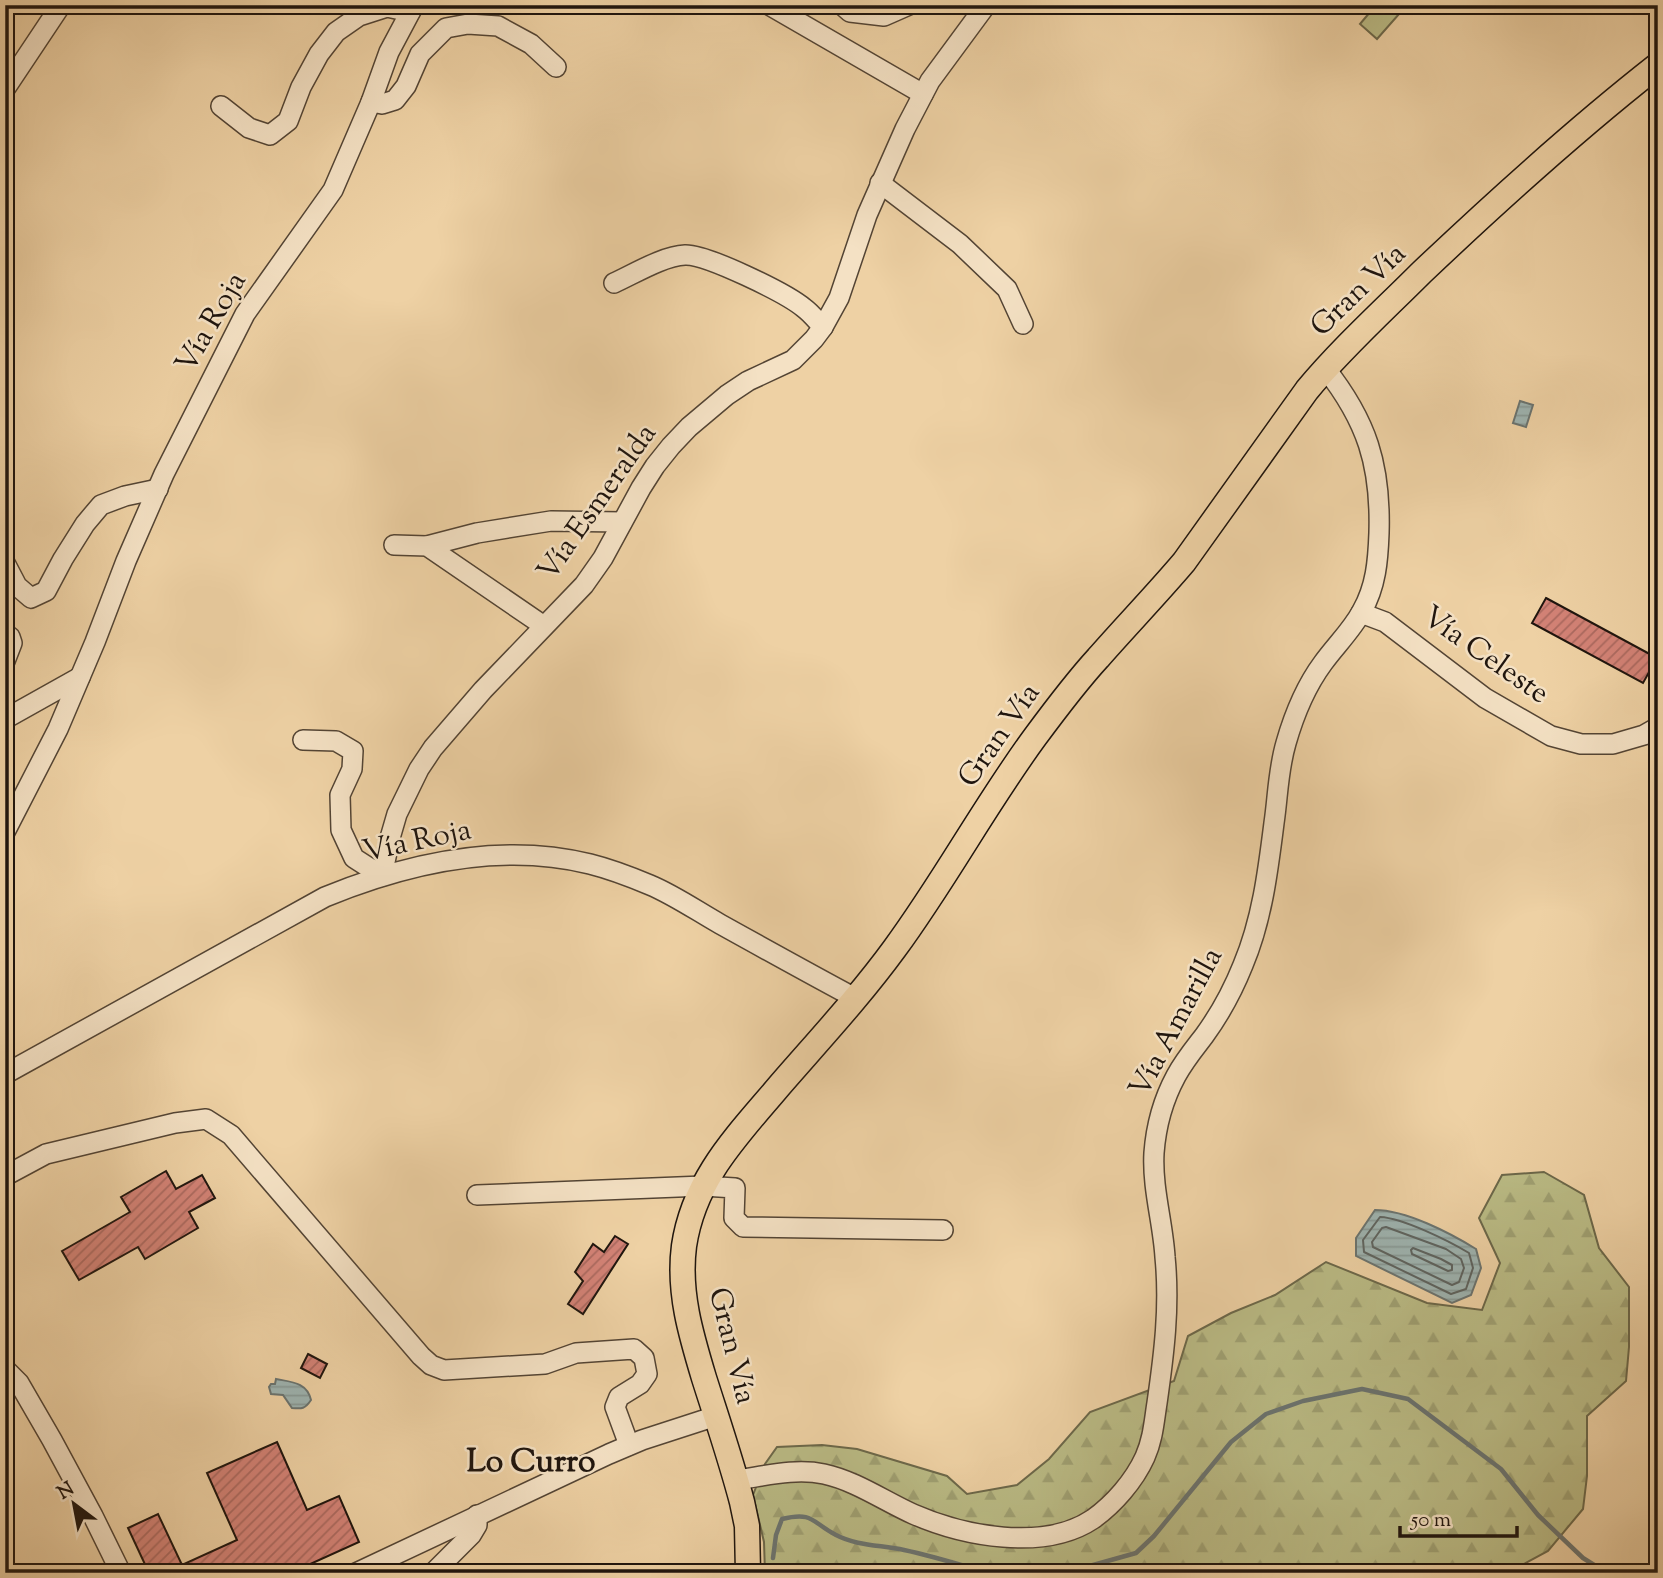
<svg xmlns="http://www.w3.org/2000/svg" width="1663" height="1578" font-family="'Sorts Mill Goudy',serif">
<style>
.forest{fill:url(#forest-firs);stroke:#6c684a;stroke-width:2}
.pitch{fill:#babb85;stroke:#6c684a;stroke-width:2}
.water{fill:url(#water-rules);stroke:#6b7470;stroke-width:2}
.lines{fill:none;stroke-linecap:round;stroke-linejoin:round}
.shore{stroke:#5e6460;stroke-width:2}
.stream{stroke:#6b7470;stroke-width:4.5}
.building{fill:url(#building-hatch);stroke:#1f150e;stroke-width:2}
.minor-casing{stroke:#534434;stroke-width:22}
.major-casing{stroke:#1f150e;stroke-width:27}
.minor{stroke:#f4e1c4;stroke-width:19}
.major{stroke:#eed1a4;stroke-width:24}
.labels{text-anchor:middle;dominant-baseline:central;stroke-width:5;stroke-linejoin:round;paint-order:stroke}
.street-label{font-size:30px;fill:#1f150e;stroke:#f4e1c4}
.neighbourhood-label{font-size:32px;font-weight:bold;fill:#1f150e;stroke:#f4e1c4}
</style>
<defs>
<pattern id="forest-firs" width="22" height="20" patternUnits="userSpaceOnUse" patternTransform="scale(1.75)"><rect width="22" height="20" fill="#babb85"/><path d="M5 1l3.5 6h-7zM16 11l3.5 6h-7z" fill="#9fa072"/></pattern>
<pattern id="water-rules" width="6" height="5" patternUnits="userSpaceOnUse" patternTransform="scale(1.75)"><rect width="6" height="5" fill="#9eb4b1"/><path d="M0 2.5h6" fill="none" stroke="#889a97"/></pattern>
<pattern id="building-hatch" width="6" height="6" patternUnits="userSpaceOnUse" patternTransform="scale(1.75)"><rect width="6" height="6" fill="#d38276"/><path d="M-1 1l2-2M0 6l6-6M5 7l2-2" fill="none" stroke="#ab695f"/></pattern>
</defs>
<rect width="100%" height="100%" fill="#eed1a4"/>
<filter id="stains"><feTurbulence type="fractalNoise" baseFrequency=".00286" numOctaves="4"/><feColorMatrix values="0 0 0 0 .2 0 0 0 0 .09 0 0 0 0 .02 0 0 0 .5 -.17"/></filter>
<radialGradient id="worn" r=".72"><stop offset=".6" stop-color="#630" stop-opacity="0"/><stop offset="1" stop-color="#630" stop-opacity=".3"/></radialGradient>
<polygon class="forest" points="1544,1172 1584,1195 1599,1248 1629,1287 1629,1347 1626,1381 1587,1416 1587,1476 1583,1509 1548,1551 1522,1565 1514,1573 765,1573 764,1542 753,1495 765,1464 777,1447 822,1445 857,1449 947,1476 967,1494 1017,1485 1049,1459 1090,1412 1174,1381 1188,1336 1231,1313 1275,1295 1326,1262 1427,1303 1482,1310 1500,1263 1479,1218 1502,1175"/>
<polygon class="pitch" points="1376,5 1407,5 1377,39 1360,24"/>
<g class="water">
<polygon points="1520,401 1533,405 1526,427 1513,423"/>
<path d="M1375 1210C1406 1210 1450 1233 1476 1249L1481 1268 1471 1295 1452 1303 1356 1256V1238Z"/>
<path d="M276 1379C291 1382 307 1382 311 1400 305 1409 302 1409 292 1408L283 1395 271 1394 269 1387 271 1384H275Z"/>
</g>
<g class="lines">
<g class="shore">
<path d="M1380 1217C1403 1218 1449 1241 1469 1253L1473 1268 1466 1289 1451 1294 1364 1252 1363 1240Z"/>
<polygon points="1386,1227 1446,1249 1461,1259 1464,1268 1459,1282 1452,1285 1373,1247 1372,1242 1382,1228"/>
<polygon points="1413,1248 1441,1259 1452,1265 1452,1270 1448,1271 1412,1254 1411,1250"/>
</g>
<g class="stream">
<path d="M773 1558 776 1535 782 1519C814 1511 812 1523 836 1535 857 1546 881 1545 904 1550 933 1556 961 1565 988 1573"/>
<polyline points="1015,1573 1086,1567 1136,1553 1154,1536 1231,1442 1266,1414 1303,1401 1362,1389 1408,1399 1501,1469 1538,1515 1583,1558 1607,1573"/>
</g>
</g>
<g class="building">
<polygon points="1546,598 1657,658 1643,683 1532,623"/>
<polygon points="166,1171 176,1189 202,1175 215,1198 189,1212 198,1228 145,1259 138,1247 79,1280 62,1251 130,1212 121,1197"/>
<polygon points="615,1236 628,1244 583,1314 568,1304 583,1281 575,1272 593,1244 604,1252"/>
<polygon points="308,1354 327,1364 320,1378 301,1368"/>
<polygon points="277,1442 307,1510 339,1496 359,1542 308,1565 312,1573 149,1573 128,1528 158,1514 182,1565 237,1540 207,1473"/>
</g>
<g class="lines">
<defs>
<g id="minor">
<polyline points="769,5 923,94"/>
<polyline points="842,5 850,12 884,16 909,5"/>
<polyline points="5,89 61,5"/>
<polyline points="371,102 382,104 395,100 406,86 420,54 446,28 468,24 498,26 531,44 556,67"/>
<polyline points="221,106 249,128 270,135 288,121 301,87 319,54 336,32 359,16 387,7 410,12"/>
<polyline points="880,183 960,244 1007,289 1023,324"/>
<path d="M614 283C634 274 663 256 685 255 706 254 786 293 804 308 811 313 817 321 823 327"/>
<polyline points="394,545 427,546 544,626"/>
<polyline points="427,546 477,533 551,521 622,522"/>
<polyline points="5,563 17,586 31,598 46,591 63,559 85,524 101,505 125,496 158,489"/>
<polyline points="1361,613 1385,622 1485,698 1551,736 1581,744 1613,744 1644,735 1658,727"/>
<polyline points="5,634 10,637 12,643 5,661"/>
<polyline points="5,719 80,677"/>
<polyline points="303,740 336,741 353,751 352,769 340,795 341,830 354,858 382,876 390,838 397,814 419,769 433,748 483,690 584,585 603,558 641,488 655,466 671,446 689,427 727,395 748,381 793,360 814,339 823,327 839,298 867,215 905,129 930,81 986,5"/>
<polyline points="5,832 58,729 95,642 126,561 164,474 245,314 333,190 371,102 389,52 414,5"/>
<path d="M5 1074 325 897C408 863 501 842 590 864 610 869 631 877 650 885 674 895 697 911 720 924 765 949 810 974 855 998"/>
<polyline points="5,1176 46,1154 175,1123 206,1119 231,1135 421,1356 431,1365 444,1370 545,1364 576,1353 634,1349 644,1358 647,1374 640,1384 619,1397 615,1407 629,1445"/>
<polyline points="477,1195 703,1186 735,1188 734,1218 743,1227 943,1230"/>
<polyline points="5,1369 19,1383 52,1440 93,1516 121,1573"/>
<path d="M736 1480C765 1476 795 1468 824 1474 856 1481 884 1501 913 1514 963 1536 1044 1552 1093 1519 1114 1504 1134 1481 1145 1457 1153 1439 1154 1422 1157 1403 1164 1354 1170 1307 1165 1257 1163 1223 1152 1188 1154 1153 1156 1126 1163 1100 1176 1076 1184 1061 1194 1049 1204 1036 1220 1014 1233 990 1243 965 1262 920 1268 871 1274 823 1278 796 1278 770 1286 743 1294 715 1306 686 1323 663 1336 645 1352 630 1362 611 1376 586 1378 561 1379 533 1381 465 1367 421 1325 368"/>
<polyline points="356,1573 609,1454 642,1440 716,1416"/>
<polyline points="433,1573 471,1535 477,1525 477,1515"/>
</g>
<path id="major" d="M748 1573 747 1526 742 1502C731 1460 717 1419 704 1378 691 1335 678 1292 684 1246 694 1178 738 1135 780 1085 819 1040 860 996 895 948 945 880 985 805 1035 737 1055 710 1075 683 1098 658 1126 626 1156 595 1184 562L1307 390C1342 348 1383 311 1422 272 1498 200 1575 130 1658 65"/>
</defs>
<use href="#minor" class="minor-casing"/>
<use href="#major" class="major-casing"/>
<use href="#minor" class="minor"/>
<use href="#major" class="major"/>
</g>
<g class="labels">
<g class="street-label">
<text transform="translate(1359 291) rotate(-44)">Gran Vía</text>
<text transform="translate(212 323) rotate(-60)">Vía Roja</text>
<text transform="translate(598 503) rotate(-55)">Vía Esmeralda</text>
<text transform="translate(1485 656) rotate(35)">Vía Celeste</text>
<text transform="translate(1000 736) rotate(-55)">Gran Vía</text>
<text transform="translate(417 842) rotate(-12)">Vía Roja</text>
<text transform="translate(1177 1023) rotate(-62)">Vía Amarilla</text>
<text transform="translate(731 1346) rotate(76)">Gran Vía</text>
</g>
<g class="neighbourhood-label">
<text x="531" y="1463">Lo Curro</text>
</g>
</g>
<rect width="1663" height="1578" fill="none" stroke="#eed1a4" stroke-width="28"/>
<rect x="7" y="7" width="1649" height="1564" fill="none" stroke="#1f150e" stroke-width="3.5"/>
<rect x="14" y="14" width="1635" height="1550" fill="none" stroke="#1f150e" stroke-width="2"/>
<g transform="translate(74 1504) rotate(328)" stroke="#f4e1c4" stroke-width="5" paint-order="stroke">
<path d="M0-5L12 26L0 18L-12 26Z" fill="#1f150e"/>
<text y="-10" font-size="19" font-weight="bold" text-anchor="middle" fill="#1f150e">N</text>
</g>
<path d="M1400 1526v10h117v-10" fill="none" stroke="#1f150e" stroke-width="3.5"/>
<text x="1411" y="1526" font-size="21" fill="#1f150e" stroke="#f4e1c4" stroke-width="5" paint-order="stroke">50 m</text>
<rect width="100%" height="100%" filter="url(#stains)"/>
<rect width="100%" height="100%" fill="url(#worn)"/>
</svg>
